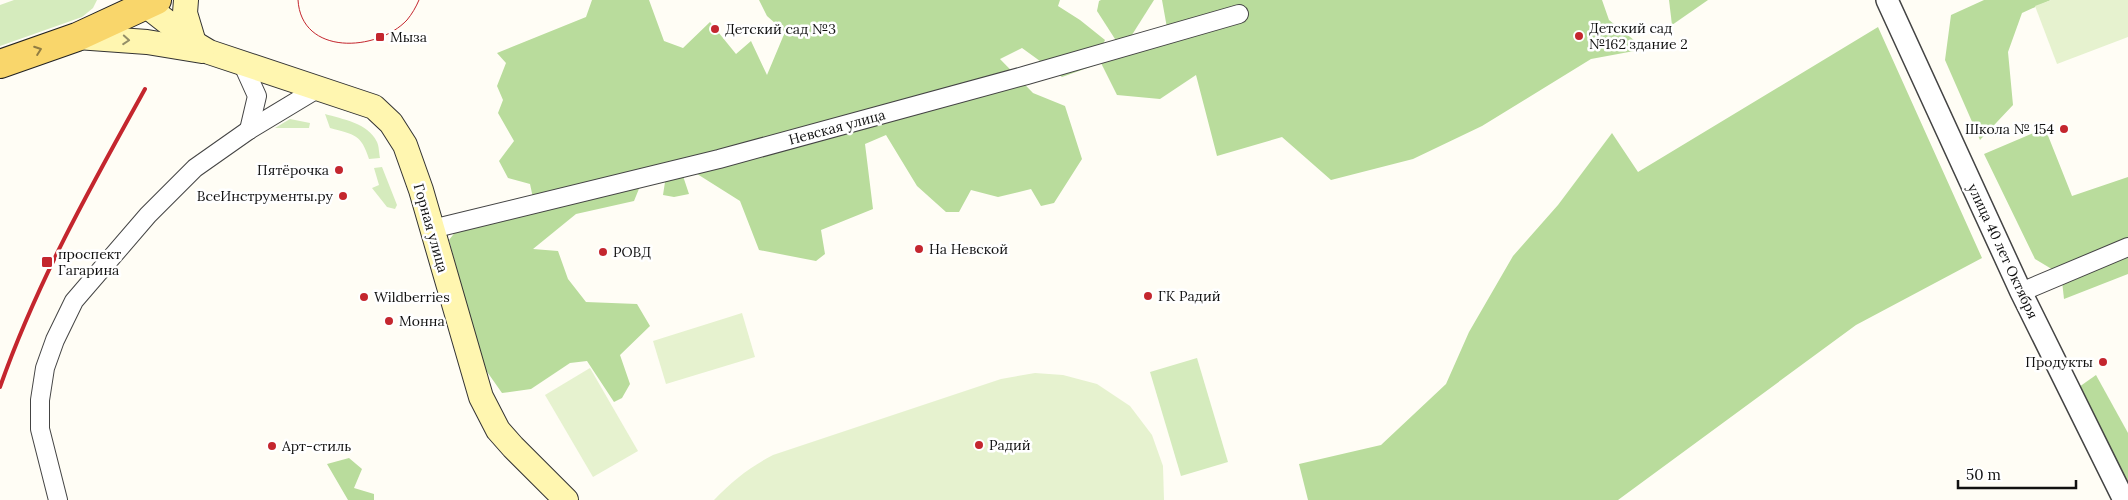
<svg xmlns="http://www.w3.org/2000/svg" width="2128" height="500" font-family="Lora,serif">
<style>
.green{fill:#d5ebbd}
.forest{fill:#b9dc9c}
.pitch{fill:#e6f2cf}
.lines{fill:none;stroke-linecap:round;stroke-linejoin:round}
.minor-casing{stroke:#444;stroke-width:20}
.tertiary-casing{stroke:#444;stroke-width:24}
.secondary-casing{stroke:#333;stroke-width:26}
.primary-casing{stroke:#222;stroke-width:30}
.minor{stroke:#fff;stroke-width:18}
.tertiary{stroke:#fff;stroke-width:21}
.secondary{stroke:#fff6b0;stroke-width:24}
.primary{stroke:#f9d66b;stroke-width:28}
.tram{stroke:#c4262e;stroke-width:1}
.rail{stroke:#c4262e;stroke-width:4}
.oneway{stroke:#948f68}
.oneway2{stroke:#917d42}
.poi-dot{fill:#c4262e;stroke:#fff;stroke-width:2}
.labels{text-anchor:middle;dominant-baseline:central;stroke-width:5;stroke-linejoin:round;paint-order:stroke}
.poi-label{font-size:14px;fill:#111;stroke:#fff;text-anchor:start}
.street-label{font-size:14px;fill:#111;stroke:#fff}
</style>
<rect width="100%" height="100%" fill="#fffdf5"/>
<g class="green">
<polygon points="14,0 97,0 93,8 82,17 0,46 0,5"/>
<path d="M325 114C342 119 368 123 377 142 379 146 379 153 380 158L369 159C361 134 355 135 330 128Z"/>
<polygon points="290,119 310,123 309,128 275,128"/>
<polygon points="382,167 397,205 395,209 387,207 372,188 379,185 374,168"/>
<polygon points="1197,358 1228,462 1181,476 1150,372"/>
</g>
<g class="forest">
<polygon points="592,0 649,0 664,41 683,48 710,22 736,54 751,41 767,75 785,32 767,16 759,0 1060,0 1058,6 1080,20 1105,40 1093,66 1062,77 1022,48 1000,59 1033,93 1065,106 1082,159 1054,203 1041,206 1031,189 998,197 971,190 959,212 946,212 917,186 886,135 865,144 873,209 821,230 825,254 816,261 759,250 740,201 694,172 683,176 689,194 674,197 663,195 665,182 645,174 634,201 576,214 533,249 558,251 568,279 586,302 637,304 650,326 620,355 630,384 622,398 614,402 587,361 570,363 531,389 502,393 483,366 449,240 456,231 536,212 530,184 508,178 499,161 514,141 498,113 503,100 497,86 506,63 497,53 586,17"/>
<polygon points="1101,0 1154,0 1130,38 1115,39 1097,11 1099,1"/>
<polygon points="1162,0 1602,0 1609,20 1645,49 1591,59 1482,126 1413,159 1331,180 1282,137 1217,156 1196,75 1160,99 1117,95 1101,63 1169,39"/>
<polygon points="1669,0 1708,0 1672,25"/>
<polygon points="1984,0 2051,0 2022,13 2008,52 2013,105 1980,140 1945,60 1951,15"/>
<polygon points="1878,27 1982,258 1856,325 1618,500 1308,500 1299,464 1381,445 1446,384 1469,332 1513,256 1558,205 1612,133 1638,172"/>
<polygon points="2045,128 2072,196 2128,177 2128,240 2055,271 2035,259 1984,154"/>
<polygon points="2128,253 2128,274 2064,299 2062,281"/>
<polygon points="2096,375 2128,433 2128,483 2079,387"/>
<polygon points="349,458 362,469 354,488 374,494 374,500 348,500 327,464"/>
</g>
<g class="pitch">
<polygon points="2051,0 2128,0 2128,37 2057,64 2035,6"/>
<polygon points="742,313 755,357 666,384 653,341"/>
<polygon points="590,368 638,451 593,477 545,395"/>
<path d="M1035 373 1063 375 1097 384 1130 406 1152 435 1163 466 1164 500H714C732 481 750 467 773 455L1001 379Z"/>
</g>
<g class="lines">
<defs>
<g id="minor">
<polyline points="243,65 257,96 249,130"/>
<polyline points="432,229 719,159 1027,75 1239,14"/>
<polyline points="2021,292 2128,247"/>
<polyline points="58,500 40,429 40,400 45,368 55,340 74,301 148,215 195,168 249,130 317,89"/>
</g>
<polyline id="tertiary" points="1887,0 2021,292 2124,500"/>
<g id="secondary">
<polyline points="139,0 194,43 209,52 374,107 391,123 405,145 421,190 481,397 498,430 513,447 566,500"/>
<polyline points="186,0 185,13 194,43"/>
<polyline points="77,37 147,42 202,51"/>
</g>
<polyline id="primary" points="0,64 77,37 157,0"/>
</defs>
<use href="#minor" class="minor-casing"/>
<use href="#tertiary" class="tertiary-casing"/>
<use href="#secondary" class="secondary-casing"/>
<use href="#primary" class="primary-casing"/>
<use href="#minor" class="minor"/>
<use href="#tertiary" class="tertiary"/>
<use href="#secondary" class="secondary"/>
<use href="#primary" class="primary"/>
<path class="tram" d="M298 0C301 56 377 52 407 20 412 14 416 7 419 0"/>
<path class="rail" d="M0 387C37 282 91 186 145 89"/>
</g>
<defs><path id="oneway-chevron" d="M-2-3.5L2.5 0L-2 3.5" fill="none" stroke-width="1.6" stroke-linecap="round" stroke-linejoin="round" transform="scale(1.25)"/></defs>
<use class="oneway" href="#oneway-chevron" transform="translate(126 40) rotate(4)"/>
<use class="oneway2" href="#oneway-chevron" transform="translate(38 50) rotate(-20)"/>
<g class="poi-dot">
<circle cx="715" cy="29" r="5"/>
<circle cx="1579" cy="36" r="5"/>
<rect x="375" y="32" width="10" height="10" rx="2.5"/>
<circle cx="2064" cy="129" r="5"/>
<circle cx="339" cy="170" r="5"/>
<circle cx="343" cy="196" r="5"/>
<circle cx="919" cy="249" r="5"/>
<circle cx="603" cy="252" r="5"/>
<rect x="41" y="256" width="12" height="12" rx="2.5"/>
<circle cx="1148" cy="296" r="5"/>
<circle cx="364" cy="297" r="5"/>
<circle cx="389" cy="321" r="5"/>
<circle cx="2103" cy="362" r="5"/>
<circle cx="979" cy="445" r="5"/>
<circle cx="272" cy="446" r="5"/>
</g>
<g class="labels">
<g class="poi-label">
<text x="1589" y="28">Детский сад<tspan x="1589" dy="16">№162 здание 2</tspan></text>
<text x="725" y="29">Детский сад №3</text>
<text x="390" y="37">Мыза</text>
<text x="2054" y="129" text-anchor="end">Школа № 154</text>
<text x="329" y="170" text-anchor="end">Пятёрочка</text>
<text x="333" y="196" text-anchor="end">ВсеИнструменты.ру</text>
<text x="929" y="249">На Невской</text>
<text x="613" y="252">РОВД</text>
<text x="58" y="254">проспект<tspan x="58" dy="16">Гагарина</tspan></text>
<text x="1158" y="296">ГК Радий</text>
<text x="374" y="297">Wildberries</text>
<text x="399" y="321">Монна</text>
<text x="2093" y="362" text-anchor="end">Продукты</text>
<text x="989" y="445">Радий</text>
<text x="282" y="446">Арт-стиль</text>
</g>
<g class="street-label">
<text transform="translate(837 127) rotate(-15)">Невская улица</text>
<text transform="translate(431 228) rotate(74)">Горная улица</text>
<text transform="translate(2003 251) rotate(65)">улица 40 лет Октября</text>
</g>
</g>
<path d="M1958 480v8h118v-8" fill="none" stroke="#111111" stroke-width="2.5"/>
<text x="1966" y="480" font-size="15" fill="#111111" stroke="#ffffff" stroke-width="4" paint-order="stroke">50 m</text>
</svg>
